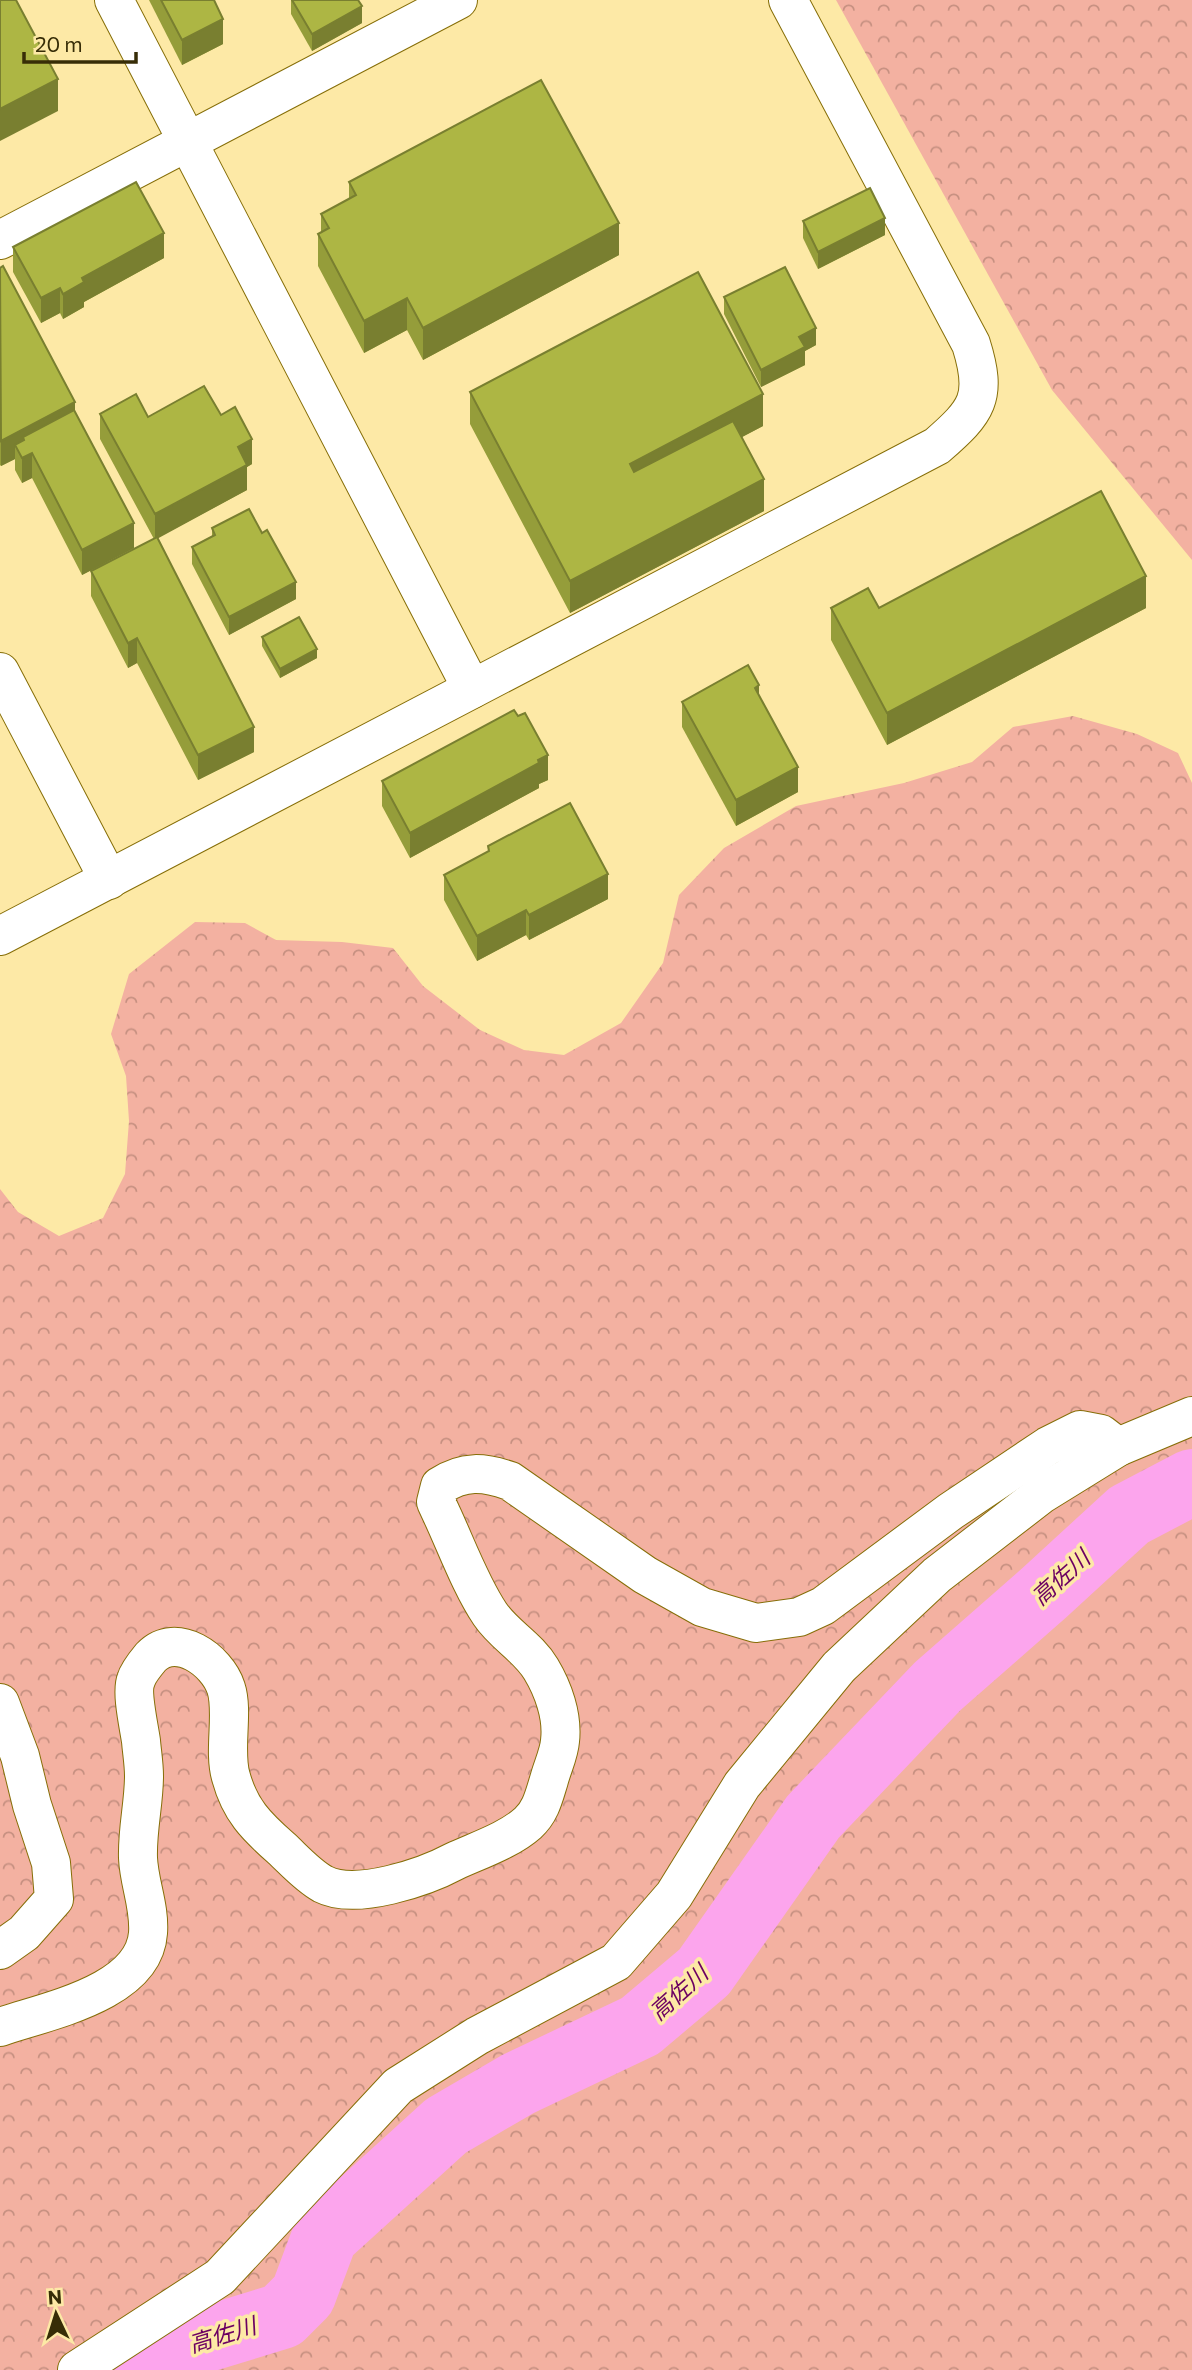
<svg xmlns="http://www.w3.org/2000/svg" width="1192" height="2370" font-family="Commissioner,'Noto Sans JP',sans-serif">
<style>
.forest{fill:url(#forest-crowns)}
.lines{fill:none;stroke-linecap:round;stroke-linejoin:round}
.river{stroke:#fca5ed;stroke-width:66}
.minor-casing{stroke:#866e08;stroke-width:40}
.tertiary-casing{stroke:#866e08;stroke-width:40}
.minor{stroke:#fff;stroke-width:38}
.tertiary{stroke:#fff;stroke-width:38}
.wall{fill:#959d3a}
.shaded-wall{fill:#797f30}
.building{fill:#adb644;stroke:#797f30;stroke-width:2}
.labels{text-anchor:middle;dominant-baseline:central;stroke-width:7;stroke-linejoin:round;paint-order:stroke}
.water-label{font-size:23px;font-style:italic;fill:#6c0062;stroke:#fde9a6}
</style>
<defs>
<pattern id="forest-crowns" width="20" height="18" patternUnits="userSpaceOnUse" patternTransform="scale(1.75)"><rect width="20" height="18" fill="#f3b1a1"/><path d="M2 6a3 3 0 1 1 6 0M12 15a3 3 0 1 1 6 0" fill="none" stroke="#c69081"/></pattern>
</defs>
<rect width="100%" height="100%" fill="#fde9a6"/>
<g class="forest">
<polygon points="836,0 1192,0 1192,560 1052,390"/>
<polygon points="1073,716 1137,734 1178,753 1192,783 1192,2370 0,2370 0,1189 18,1212 59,1236 103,1218 125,1174 129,1121 126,1076 111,1034 129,974 195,922 245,923 276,940 342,942 393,948 423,986 480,1030 524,1050 564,1055 621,1023 663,963 679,895 724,848 796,806 904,783 972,762 1013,727"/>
</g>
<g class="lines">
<polyline class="river" points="129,2370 154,2355 282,2316 303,2295 325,2236 446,2126 518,2084 640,2026 704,1972 813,1817 938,1686 1044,1593 1129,1515 1192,1482"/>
<defs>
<g id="minor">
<polyline points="0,1703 20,1756 32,1805 51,1863 54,1899 24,1933 0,1950"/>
<path d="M0 2027C46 2011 144 1993 148 1933 150 1907 139 1883 138 1858 137 1830 144 1803 144 1776 144 1764 142 1753 141 1741 139 1727 131 1692 136 1680 138 1673 146 1663 151 1657 176 1631 217 1660 226 1688 234 1712 223 1751 231 1777 240 1810 256 1826 281 1848 294 1860 307 1875 323 1884 356 1901 425 1877 455 1861 479 1850 509 1840 528 1823 541 1811 544 1796 549 1780 552 1768 559 1754 560 1741 563 1716 553 1689 541 1669 528 1647 504 1635 490 1614 471 1586 456 1545 442 1515L436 1502 440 1486C464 1470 484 1472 510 1481L645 1575 702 1607 756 1623 799 1617 823 1606 951 1511 1048 1446 1080 1430 1101 1434 1118 1447"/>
<polyline points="77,2370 220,2277 398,2086 477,2036 616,1962 674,1895 742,1785 839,1667 937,1575 1042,1494 1118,1447 1192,1416"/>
</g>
<g id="tertiary">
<polyline points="114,0 472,689"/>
<polyline points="0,240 458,0"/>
<polyline points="0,672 109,880"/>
<path d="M0 936 937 446C977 411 988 398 971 344L788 0"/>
</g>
</defs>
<use href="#minor" class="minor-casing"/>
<use href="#tertiary" class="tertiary-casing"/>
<use href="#minor" class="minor"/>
<use href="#tertiary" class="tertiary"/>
</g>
<g class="wall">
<polygon points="149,0 214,0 223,44 182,65"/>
<polygon points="291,0 358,0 362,23 312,51 291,14"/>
<polygon points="349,182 619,255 423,360 407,330 364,353 318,266 318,234 321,233 321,214 349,199"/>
<polygon points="803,221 885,235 818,269 803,238"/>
<polygon points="13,247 164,258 84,302 84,307 63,319 60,313 41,323 13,272"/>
<polygon points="0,268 75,413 134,548 82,575 32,478 22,483 15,470 15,459 1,466 0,465"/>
<polygon points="724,297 816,345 805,351 805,365 761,387 724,314"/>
<polygon points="470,392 763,426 742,437 764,511 570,613 470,424"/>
<polygon points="100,414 148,417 252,464 247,467 247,490 157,538 254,752 198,780 137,663 128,668 91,596 91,571 154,539 100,439"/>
<polygon points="212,528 296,599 229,635 192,564 192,547 212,536"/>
<polygon points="831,608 1146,608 887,745 831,640"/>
<polygon points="262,637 317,658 280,678 262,646"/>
<polygon points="759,696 798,792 736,826 682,727 682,702"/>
<polygon points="548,780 539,784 539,788 410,858 382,806 382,781"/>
<polygon points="488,846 608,899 529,940 526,935 477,961 444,900 444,875 488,852"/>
</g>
<g class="shaded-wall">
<polygon points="362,6 362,23 312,51 312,34"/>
<polygon points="223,19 223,44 182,65 182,40"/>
<polygon points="58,79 58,111 0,141 0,109"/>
<polygon points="885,218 885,235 818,269 818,252"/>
<polygon points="619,223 619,255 423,360 423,328"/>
<polygon points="164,233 164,258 84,302 84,307 63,319 63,294 82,278"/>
<polygon points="60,288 60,313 41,323 41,298"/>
<polygon points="407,298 407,330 364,353 364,321"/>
<polygon points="816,328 816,345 805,351 805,365 761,387 761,370 799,337"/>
<polygon points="763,394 763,426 630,496 630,464"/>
<polygon points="75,402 75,427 24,440 23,437 23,455 15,445 15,459 1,466 1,441"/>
<polygon points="252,439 252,464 247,467 247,490 155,540 155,514 238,447"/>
<polygon points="32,453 32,478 22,483 22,458"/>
<polygon points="764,479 764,511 570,613 570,581"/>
<polygon points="134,523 134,548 82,575 82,550"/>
<polygon points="1146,576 1146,608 887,745 887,713"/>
<polygon points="296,582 296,599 229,635 229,617"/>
<polygon points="137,638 137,663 128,668 128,643"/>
<polygon points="317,649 317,658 280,678 280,669"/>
<polygon points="759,685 759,710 755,688"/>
<polygon points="254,727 254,752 198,780 198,755"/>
<polygon points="548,755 548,780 539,784 539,788 410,858 410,833"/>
<polygon points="798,767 798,792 736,826 736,800"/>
<polygon points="608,874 608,899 529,940 529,915"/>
<polygon points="526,910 526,935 477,961 477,936"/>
</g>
<g class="building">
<polygon points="0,0 16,0 58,79 0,109"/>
<polygon points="161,0 214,0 223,19 182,40"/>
<polygon points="292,0 358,0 362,6 312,34"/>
<polygon points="541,80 619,223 423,328 407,298 364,321 318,234 329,228 321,214 356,195 349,182"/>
<polygon points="136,182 164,233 82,278 84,282 63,294 60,288 41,298 13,247"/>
<polygon points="870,188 885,218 818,252 803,221"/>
<polygon points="3,266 75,402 1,441 0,268"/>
<polygon points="785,267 816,328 799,337 805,347 761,370 724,297"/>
<polygon points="698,272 763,394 630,464 634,472 733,421 764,479 570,581 470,392"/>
<polygon points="204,386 221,415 235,407 252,439 238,447 247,465 155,514 100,414 136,394 148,417"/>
<polygon points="74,410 134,523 82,550 32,453 22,458 15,445 24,440 23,437"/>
<polygon points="1101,491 1146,576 887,713 831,608 868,588 879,608"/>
<polygon points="249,509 262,533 267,530 296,582 229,617 192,547 215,535 212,528"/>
<polygon points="157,537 254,727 198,755 137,638 128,643 91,571"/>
<polygon points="299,617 317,649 280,669 262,637"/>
<polygon points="748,665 759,685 755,688 798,767 736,800 682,702"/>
<polygon points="514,710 518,716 525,713 548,755 538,760 539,763 410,833 382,781"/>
<polygon points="570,803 608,874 529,915 526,910 477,936 444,875 489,851 488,846"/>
</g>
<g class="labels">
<g class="water-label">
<text transform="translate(1060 1577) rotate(-42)">高佐川</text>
<text transform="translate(678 1992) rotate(-42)">高佐川</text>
<text transform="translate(222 2334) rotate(-17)">高佐川</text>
</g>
</g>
<g transform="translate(56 2314) rotate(356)" stroke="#fde9a6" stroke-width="5" paint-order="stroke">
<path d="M0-5L12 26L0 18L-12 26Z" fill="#372d07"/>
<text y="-10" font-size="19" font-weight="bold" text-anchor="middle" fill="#372d07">N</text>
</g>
<path d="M24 52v10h112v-10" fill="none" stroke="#372d07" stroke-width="3.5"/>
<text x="35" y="52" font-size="21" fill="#372d07" stroke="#fde9a6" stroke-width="5" paint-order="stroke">20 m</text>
</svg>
